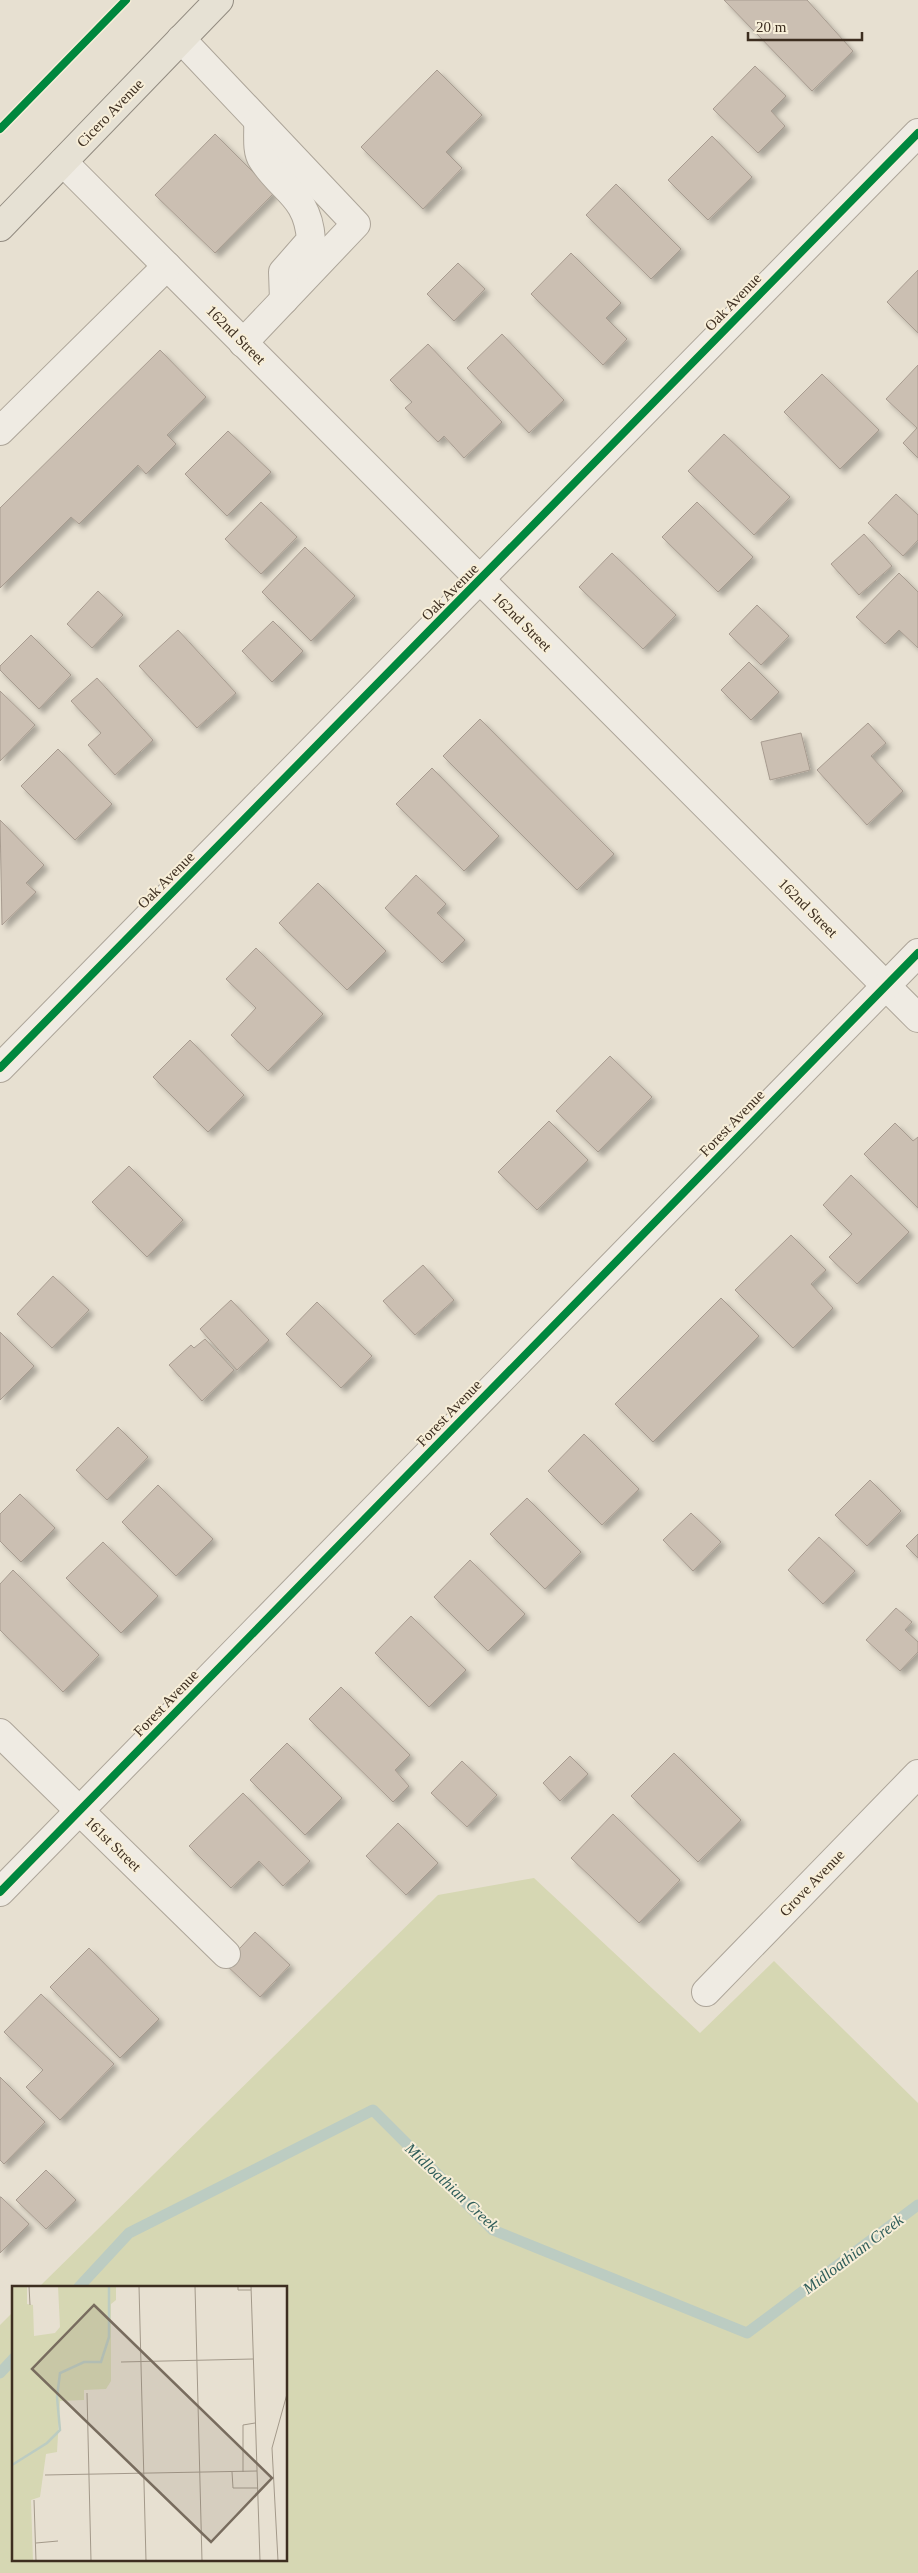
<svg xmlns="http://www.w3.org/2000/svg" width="918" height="2573" font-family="'Times New Roman',serif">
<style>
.green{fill:#d6d7b3}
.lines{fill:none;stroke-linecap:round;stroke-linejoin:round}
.stream{stroke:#bcccc2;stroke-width:11}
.building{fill:#cbbfb2;stroke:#a89c90;filter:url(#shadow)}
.minor-casing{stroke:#ada599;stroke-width:30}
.major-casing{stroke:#928b80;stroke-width:30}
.minor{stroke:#efebe3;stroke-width:28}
.major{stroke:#e6e1d4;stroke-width:28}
.cycleway-casing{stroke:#f7eed8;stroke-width:11}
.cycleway{stroke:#00873e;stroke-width:8}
.labels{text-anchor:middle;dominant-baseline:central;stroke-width:4;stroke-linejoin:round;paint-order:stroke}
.street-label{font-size:15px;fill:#3d2e20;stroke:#f7eed8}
.water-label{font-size:16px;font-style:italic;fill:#2f5d5a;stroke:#f7eed8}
.inset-river{fill:none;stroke:#bcccc2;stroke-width:2.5}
.inset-road{fill:none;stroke:#a3998a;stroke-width:1}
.view{fill:#786c5e;fill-opacity:0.15;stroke:#786c5e;stroke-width:2.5}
.inset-edge{fill:none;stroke:#3d2e20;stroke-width:2.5}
</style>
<defs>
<filter id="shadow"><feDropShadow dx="4.5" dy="4.5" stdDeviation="2.5" flood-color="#0004"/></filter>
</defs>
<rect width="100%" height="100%" fill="#e7e0d1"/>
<polygon class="green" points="534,1878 700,2033 774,1961 918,2103 918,2573 0,2573 0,2325 14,2311 14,2559 286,2559 286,2287 39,2287 438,1895"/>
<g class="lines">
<g class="stream">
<polyline points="79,2287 129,2233 373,2110 493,2230 747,2333 918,2205"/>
<polyline points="0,2373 14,2358"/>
</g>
</g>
<g class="building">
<polygon points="724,0 807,0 853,51 812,91"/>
<polygon points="755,66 786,96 771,111 785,126 758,153 713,109"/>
<polygon points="437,70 482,115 446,152 462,168 423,209 361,147"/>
<polygon points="215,134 274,193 215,253 155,195"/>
<polygon points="712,136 752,177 708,220 668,180"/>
<polygon points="616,184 681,249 651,279 586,215"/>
<polygon points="571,253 621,303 606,318 627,339 603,365 531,294"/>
<polygon points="458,263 485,289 454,321 427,294"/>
<polygon points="918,270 918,333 887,302"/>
<polygon points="502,334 564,400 529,433 467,368"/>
<polygon points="428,344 502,422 464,458 444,436 438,442 405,408 412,402 390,380"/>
<polygon points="160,350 206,397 167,435 176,444 146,474 138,465 79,524 71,517 0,588 0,508"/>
<polygon points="918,365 918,458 903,443 917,428 886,399"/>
<polygon points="822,374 879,430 840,469 784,412"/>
<polygon points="228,431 271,472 227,516 185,474"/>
<polygon points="724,434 790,497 754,535 688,471"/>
<polygon points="896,494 918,515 918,540 903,556 868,523"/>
<polygon points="261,502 297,537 261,574 225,539"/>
<polygon points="697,502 753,557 718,592 662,537"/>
<polygon points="864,534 892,566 859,595 831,564"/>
<polygon points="305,547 355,596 311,641 262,592"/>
<polygon points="612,553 676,615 643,649 579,587"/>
<polygon points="899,573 918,592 918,648 899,630 885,644 856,617"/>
<polygon points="98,591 123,615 92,648 67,624"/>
<polygon points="757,605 789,636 761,665 729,634"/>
<polygon points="273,621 303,651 272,682 242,651"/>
<polygon points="178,630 236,693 197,728 139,666"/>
<polygon points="31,635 71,675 39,709 0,670 0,666"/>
<polygon points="749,662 779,692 751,720 721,690"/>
<polygon points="97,678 153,740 115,775 88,745 101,733 71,701"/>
<polygon points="0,691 35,725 0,761"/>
<polygon points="480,719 614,854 577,890 443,756"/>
<polygon points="868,723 886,743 871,756 903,791 867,825 817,770"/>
<polygon points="801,733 810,770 770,780 761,742"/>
<polygon points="58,749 112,804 75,840 21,786"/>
<polygon points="432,768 499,836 464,871 396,804"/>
<polygon points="0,820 44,865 26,883 36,892 2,925"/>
<polygon points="416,875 446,904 437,913 465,940 442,963 385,908"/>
<polygon points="318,883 386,951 347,990 279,923"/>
<polygon points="256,948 323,1014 268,1071 231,1035 256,1008 226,979"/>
<polygon points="190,1040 244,1095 208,1132 153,1077"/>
<polygon points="610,1056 652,1097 598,1152 556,1111"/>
<polygon points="549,1121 588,1160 537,1210 498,1172"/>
<polygon points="895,1123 913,1141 918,1137 918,1208 864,1154"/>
<polygon points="129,1166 183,1220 147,1257 92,1202"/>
<polygon points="851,1175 909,1232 857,1284 829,1257 852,1234 823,1205"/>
<polygon points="791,1235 826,1270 811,1284 833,1308 793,1348 735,1290"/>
<polygon points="423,1265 454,1300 415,1335 383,1301"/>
<polygon points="53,1276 89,1310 52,1348 17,1314"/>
<polygon points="721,1298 759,1336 653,1442 615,1404"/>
<polygon points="231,1300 269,1340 237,1370 200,1329"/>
<polygon points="317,1302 372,1356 341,1388 286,1334"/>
<polygon points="0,1332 34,1366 0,1400"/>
<polygon points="205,1339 234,1370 202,1401 169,1365 191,1345 194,1348"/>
<polygon points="118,1427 148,1457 107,1500 76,1470"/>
<polygon points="584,1434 639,1489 602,1525 548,1471"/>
<polygon points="870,1480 901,1511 867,1546 835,1515"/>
<polygon points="158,1485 213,1539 176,1576 122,1522"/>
<polygon points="20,1494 55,1528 21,1562 0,1541 0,1514"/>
<polygon points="527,1498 581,1552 545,1589 490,1534"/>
<polygon points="691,1513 721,1542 693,1571 663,1540"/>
<polygon points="918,1534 918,1558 906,1546"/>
<polygon points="819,1537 855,1571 823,1604 788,1570"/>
<polygon points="103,1542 158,1596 121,1633 66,1578"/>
<polygon points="470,1560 525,1614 488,1651 434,1597"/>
<polygon points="13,1570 99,1655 63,1692 0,1630 0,1584"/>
<polygon points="896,1608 912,1622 905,1630 918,1642 918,1652 900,1671 866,1640"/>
<polygon points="411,1616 466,1670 429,1707 375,1653"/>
<polygon points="341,1687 410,1755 395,1770 409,1786 393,1802 309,1719"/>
<polygon points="287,1743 342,1798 305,1835 250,1780"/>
<polygon points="674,1753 741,1820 698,1862 631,1796"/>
<polygon points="570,1756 588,1774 560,1801 543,1783"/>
<polygon points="462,1761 497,1795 467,1827 431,1793"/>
<polygon points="243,1793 310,1861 283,1886 259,1861 231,1888 189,1846"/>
<polygon points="613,1814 680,1880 639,1923 571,1858"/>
<polygon points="398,1823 438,1863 406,1895 366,1856"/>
<polygon points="255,1932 290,1965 260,1997 225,1964"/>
<polygon points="89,1948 159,2019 120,2058 50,1987"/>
<polygon points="41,1994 114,2064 60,2120 26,2087 43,2070 4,2032"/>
<polygon points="0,2077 45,2122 4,2164 0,2160"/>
<polygon points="46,2170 76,2200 46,2229 16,2200"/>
<polygon points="1,2197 29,2224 0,2253 0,2197"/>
</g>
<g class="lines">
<defs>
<g id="minor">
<polyline points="181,39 356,224 243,343"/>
<path d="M258 121C259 131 256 151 262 159 282 191 308 195 311 240L283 272 284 300"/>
<polyline points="63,162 918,1018"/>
<polyline points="0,431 167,266"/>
<polyline points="0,1068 918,133"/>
<polyline points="0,1733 226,1954"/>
<polyline points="0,1892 918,953"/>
<polyline points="706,1992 918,1774"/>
</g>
<polyline id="major" points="0,227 219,0"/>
</defs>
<use href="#minor" class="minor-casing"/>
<use href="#major" class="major-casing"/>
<use href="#minor" class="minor"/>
<use href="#major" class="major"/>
<defs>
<g id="cycleway">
<polyline points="0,129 126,0"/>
<polyline points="0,1068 918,133"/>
<polyline points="0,1892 918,953"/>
</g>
</defs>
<use href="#cycleway" class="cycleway-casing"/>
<use href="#cycleway" class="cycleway"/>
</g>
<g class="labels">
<g class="street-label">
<text transform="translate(110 113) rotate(-46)">Cicero Avenue</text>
<text transform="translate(733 302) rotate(-46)">Oak Avenue</text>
<text transform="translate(236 335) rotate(45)">162nd Street</text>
<text transform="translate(450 592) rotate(-45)">Oak Avenue</text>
<text transform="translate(522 622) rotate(45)">162nd Street</text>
<text transform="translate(166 880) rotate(-45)">Oak Avenue</text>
<text transform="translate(808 908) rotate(45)">162nd Street</text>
<text transform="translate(732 1123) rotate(-46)">Forest Avenue</text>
<text transform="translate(449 1413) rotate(-46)">Forest Avenue</text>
<text transform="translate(166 1703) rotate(-46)">Forest Avenue</text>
<text transform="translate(113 1844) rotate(44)">161st Street</text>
<text transform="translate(812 1883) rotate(-46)">Grove Avenue</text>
</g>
<g class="water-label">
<text transform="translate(452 2187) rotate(43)">Midloathian Creek</text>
<text transform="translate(853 2254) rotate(-37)">Midloathian Creek</text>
</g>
</g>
<g transform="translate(12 2286)">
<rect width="275" height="275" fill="#e7e0d1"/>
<path d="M0 0H15V18L21 19 22 50 43 47 48 41 46 0H104V14L99 18V95L94 103 72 104V114L48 115 45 166 34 168 28 211 19 214 21 275H0Z" fill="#d6d7b3"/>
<path class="inset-river" d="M0 179 35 157 48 144 45 111 48 87 72 76H89L97 51V0"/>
<path class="inset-road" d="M17 0 18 19M127 0 134 275M183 0 190 275M226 0V4H239M239 0 248 275M109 76 241 73M75 107 79 275M220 186 221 202H246M231 186V139L243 137M33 189 245 185M22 214 24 275M24 257 46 255M266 275 260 162 275 108"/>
<path class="view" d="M82 19 260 192 199 256 20 83Z"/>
<rect width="275" height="275" class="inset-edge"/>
</g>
<path d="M748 32v8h114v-8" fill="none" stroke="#3d2e20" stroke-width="2.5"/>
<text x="756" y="32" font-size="15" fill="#3d2e20" stroke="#f7eed8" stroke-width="4" paint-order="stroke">20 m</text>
</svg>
